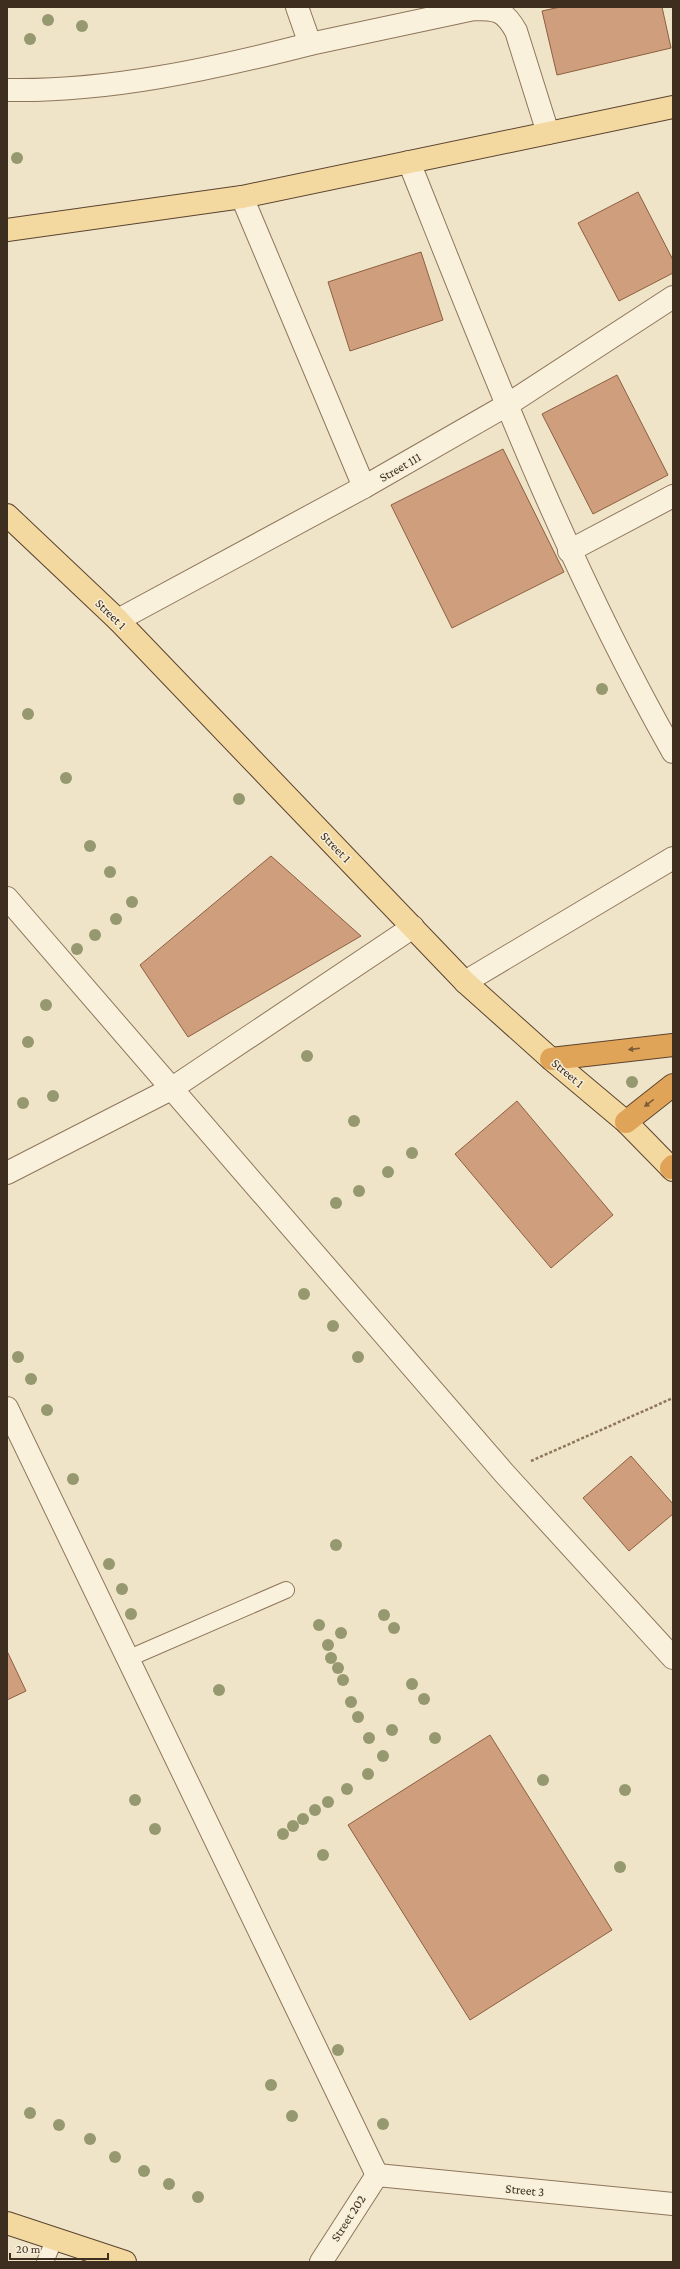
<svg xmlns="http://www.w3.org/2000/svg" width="680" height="2269" font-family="'Crimson Pro',serif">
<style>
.building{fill:#cf9f7d;stroke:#8d5f41}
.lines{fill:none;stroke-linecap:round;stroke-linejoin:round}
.service-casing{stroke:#8d765c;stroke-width:18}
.minor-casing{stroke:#8d765c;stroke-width:24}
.primary-casing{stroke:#5b4430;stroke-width:24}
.motorway-casing{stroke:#5b4430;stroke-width:24}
.path{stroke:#8d765c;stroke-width:2.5;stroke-dasharray:3 2;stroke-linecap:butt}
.service{stroke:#faf1dc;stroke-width:16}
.minor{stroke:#faf1dc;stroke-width:22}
.primary{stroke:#f3d9a0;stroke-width:22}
.motorway{stroke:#e0a458;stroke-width:22}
.tree{fill:#96986f}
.oneway{fill:#7e5d36}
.labels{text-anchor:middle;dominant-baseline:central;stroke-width:3;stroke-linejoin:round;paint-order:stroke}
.street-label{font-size:13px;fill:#3d2e20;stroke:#f7eed8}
</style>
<rect width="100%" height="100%" fill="#f0e4c8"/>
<g class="building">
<polygon points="560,7 662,7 671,48 557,75 542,11"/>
<polygon points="638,192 673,260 673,273 619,301 578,223"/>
<polygon points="421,252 443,320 350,351 328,282"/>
<polygon points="617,375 668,475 593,514 542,414"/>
<polygon points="503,449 564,572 452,628 391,505"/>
<polygon points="271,856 361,936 188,1037 140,965"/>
<polygon points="517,1101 613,1215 551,1268 455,1154"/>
<polygon points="631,1456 673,1504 673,1514 629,1551 583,1498"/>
<polygon points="7,1651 26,1691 7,1700"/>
<polygon points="490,1735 612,1930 470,2020 348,1825"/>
</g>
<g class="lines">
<defs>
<g id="service">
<polyline points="127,1659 286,1590"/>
<polyline points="45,2262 55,2238"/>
</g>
<g id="minor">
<path d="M310 44 474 9C497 9 504 10 516 31L548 133"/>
<path d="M7 90C108 92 212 69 310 44L297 7"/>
<path d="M409 162C489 362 566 564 673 752"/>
<polyline points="242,197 364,487"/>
<polyline points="569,551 673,496"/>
<polyline points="118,620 364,487 507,405 673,297"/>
<polyline points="7,898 504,1473 673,1658"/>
<polyline points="465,982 673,858"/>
<polyline points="7,1173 171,1089 413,927"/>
<polyline points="7,1408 377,2175"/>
<polyline points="377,2175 673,2204"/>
<polyline points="321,2262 377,2175"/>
</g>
<g id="primary">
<polyline points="7,230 242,197 673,107"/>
<polyline points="7,515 118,620 465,982 551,1059 626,1122 673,1170"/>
<polyline points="7,2223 125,2262"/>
</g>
<g id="motorway">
<polyline points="551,1059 673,1045"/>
<polyline points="626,1122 673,1085"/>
<polyline points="671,1168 673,1166"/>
</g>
</defs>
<use href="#service" class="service-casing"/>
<use href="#minor" class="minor-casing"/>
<use href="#primary" class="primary-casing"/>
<use href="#motorway" class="motorway-casing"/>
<polyline class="path" points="531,1461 673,1398"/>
<use href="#service" class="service"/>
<use href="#minor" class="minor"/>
<use href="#primary" class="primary"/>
<use href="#motorway" class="motorway"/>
</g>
<g class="tree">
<circle cx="48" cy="20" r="6"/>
<circle cx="82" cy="26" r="6"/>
<circle cx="30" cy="39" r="6"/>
<circle cx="17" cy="158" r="6"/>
<circle cx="602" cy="689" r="6"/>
<circle cx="28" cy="714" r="6"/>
<circle cx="66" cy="778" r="6"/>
<circle cx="239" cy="799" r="6"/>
<circle cx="90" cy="846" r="6"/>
<circle cx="110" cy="872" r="6"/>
<circle cx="132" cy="902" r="6"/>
<circle cx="116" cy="919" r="6"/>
<circle cx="95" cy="935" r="6"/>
<circle cx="77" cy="949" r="6"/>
<circle cx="46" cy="1005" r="6"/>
<circle cx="28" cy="1042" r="6"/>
<circle cx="307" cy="1056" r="6"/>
<circle cx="632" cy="1082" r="6"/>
<circle cx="53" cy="1096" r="6"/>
<circle cx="23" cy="1103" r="6"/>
<circle cx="354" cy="1121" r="6"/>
<circle cx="412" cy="1153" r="6"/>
<circle cx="388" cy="1172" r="6"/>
<circle cx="359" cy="1191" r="6"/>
<circle cx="336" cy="1203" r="6"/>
<circle cx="304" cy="1294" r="6"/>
<circle cx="333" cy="1326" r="6"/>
<circle cx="18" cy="1357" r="6"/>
<circle cx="358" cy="1357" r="6"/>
<circle cx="31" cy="1379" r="6"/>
<circle cx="47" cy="1410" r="6"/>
<circle cx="73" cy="1479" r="6"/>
<circle cx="336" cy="1545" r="6"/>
<circle cx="109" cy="1564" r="6"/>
<circle cx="122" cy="1589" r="6"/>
<circle cx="131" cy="1614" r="6"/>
<circle cx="384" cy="1615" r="6"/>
<circle cx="319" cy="1625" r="6"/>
<circle cx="394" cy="1628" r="6"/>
<circle cx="341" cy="1633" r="6"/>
<circle cx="328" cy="1645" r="6"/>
<circle cx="331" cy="1658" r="6"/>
<circle cx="338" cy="1668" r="6"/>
<circle cx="343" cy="1680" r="6"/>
<circle cx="412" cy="1684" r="6"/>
<circle cx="219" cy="1690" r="6"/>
<circle cx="424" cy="1699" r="6"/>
<circle cx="351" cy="1702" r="6"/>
<circle cx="358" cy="1717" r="6"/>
<circle cx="392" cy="1730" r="6"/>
<circle cx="369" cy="1738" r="6"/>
<circle cx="435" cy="1738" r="6"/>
<circle cx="383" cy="1756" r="6"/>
<circle cx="368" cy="1774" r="6"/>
<circle cx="543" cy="1780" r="6"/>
<circle cx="347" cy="1789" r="6"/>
<circle cx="625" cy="1790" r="6"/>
<circle cx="135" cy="1800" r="6"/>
<circle cx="328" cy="1802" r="6"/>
<circle cx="315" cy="1810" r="6"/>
<circle cx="303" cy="1819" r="6"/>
<circle cx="293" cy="1826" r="6"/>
<circle cx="155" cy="1829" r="6"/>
<circle cx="283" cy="1834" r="6"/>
<circle cx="323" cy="1855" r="6"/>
<circle cx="620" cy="1867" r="6"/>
<circle cx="338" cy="2050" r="6"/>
<circle cx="271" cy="2085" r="6"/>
<circle cx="30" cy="2113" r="6"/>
<circle cx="292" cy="2116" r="6"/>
<circle cx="383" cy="2124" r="6"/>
<circle cx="59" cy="2125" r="6"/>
<circle cx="90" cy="2139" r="6"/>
<circle cx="115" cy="2157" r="6"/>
<circle cx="144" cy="2171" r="6"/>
<circle cx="169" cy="2184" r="6"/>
<circle cx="198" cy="2197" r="6"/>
</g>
<defs><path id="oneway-solid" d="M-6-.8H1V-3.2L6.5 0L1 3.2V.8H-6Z"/></defs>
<g class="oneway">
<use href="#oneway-solid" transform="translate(634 1049) rotate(173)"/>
<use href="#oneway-solid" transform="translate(649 1103) rotate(142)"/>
</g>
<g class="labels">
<g class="street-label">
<text transform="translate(400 467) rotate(-30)">Street 111</text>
<text transform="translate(111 614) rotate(44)">Street 1</text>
<text transform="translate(336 847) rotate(46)">Street 1</text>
<text transform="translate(568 1073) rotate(40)">Street 1</text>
<text transform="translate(525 2190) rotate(6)">Street 3</text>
<text transform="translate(348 2218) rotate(-57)">Street 202</text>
</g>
</g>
<rect width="680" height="2269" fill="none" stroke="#3d2e20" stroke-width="16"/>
<path d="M10 2253v6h98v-6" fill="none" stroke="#3d2e20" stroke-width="2"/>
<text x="16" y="2253" font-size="12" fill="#3d2e20" stroke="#f7eed8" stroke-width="3" paint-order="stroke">20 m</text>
</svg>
